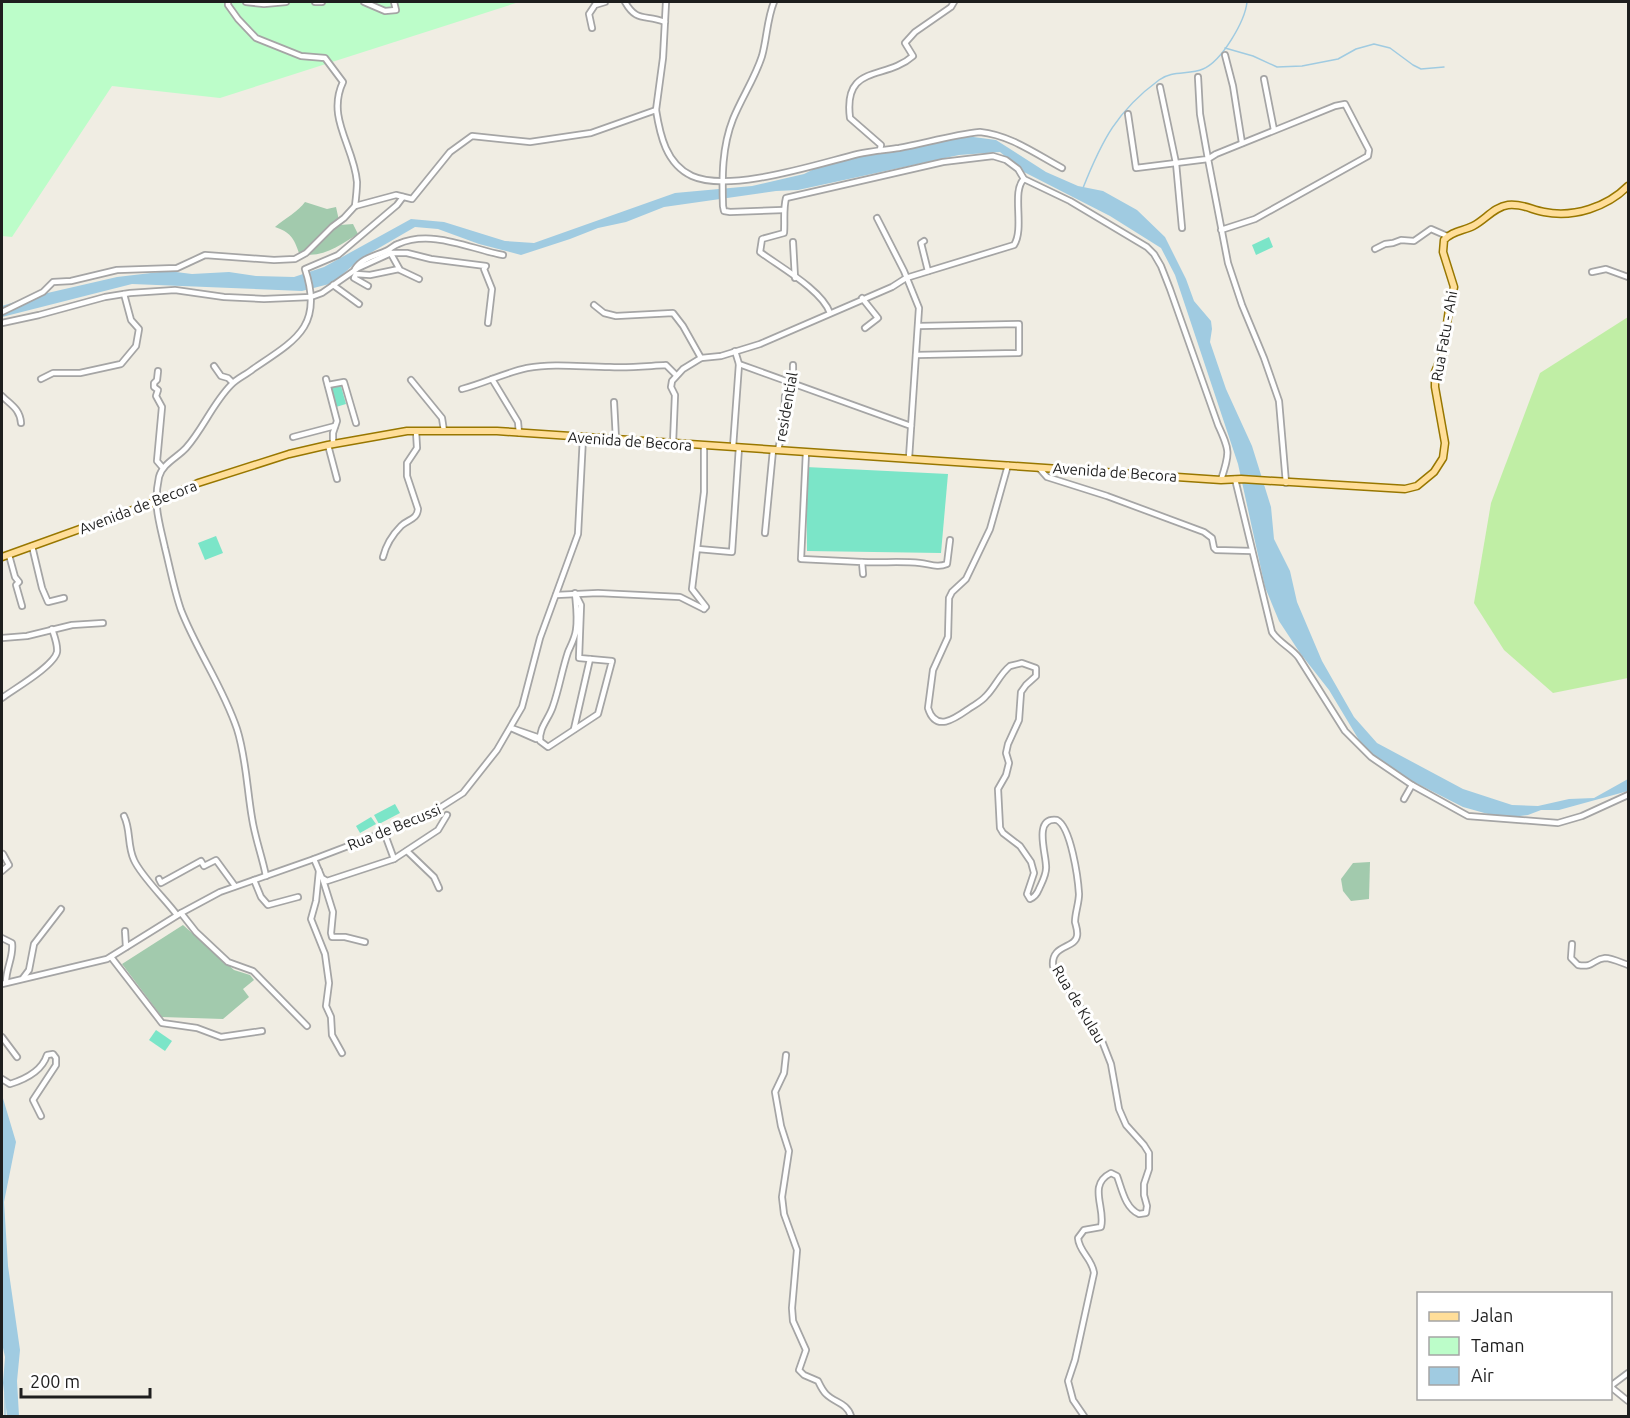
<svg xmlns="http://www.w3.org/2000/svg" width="1630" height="1418" font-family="Ubuntu,sans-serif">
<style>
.grass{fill:#c0eea5}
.cemetery{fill:#a2caad}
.park{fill:#bcfdc9}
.pitch{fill:#7be5c8}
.water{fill:#a0cbe1}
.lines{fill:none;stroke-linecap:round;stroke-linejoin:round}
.stream{stroke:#a0cbe1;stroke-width:1.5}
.minor-casing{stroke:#a5a5a5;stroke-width:8}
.major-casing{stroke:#987700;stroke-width:9}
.minor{stroke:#fff;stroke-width:4.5}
.major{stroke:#ffde99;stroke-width:6}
.labels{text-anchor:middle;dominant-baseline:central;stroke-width:6;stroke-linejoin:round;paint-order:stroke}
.street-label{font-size:15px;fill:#1e1e1e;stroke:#fff}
</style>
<rect width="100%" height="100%" fill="#f0ede3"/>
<polygon class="grass" points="1628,317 1628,678 1553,693 1504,650 1474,603 1491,503 1540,373"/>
<g class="cemetery">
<path d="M305 202 327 209 336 207 340 225 353 224 358 234C340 245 321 260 299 253 294 238 290 232 275 227 284 219 299 211 305 202Z"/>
<polygon points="1370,862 1369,899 1351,901 1343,891 1341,879 1353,863"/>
<polygon points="183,925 234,970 250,975 254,980 243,989 249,997 223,1019 162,1017 122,964"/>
</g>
<polygon class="park" points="2,2 519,2 220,98 112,86 12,237 2,236"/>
<g class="pitch">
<polygon points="1269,237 1273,247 1256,255 1252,245"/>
<polygon points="341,386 346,404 336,407 331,388"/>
<polygon points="806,467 948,474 941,553 807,551"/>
<polygon points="216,536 223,553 205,560 198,543"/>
<polygon points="395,804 400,813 379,824 374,815"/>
<polygon points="371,817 376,824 360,833 356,826"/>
<polygon points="156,1030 172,1041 165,1051 149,1040"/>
</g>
<g class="water">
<polygon points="966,136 996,140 1046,172 1078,186 1103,191 1137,210 1165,237 1186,279 1194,301 1211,321 1212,329 1210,342 1226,389 1252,446 1271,507 1274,539 1290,571 1297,602 1322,661 1354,717 1377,743 1463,789 1512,805 1538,806 1569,799 1594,798 1628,779 1628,791 1559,810 1541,810 1528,815 1512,817 1488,814 1463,807 1410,780 1365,750 1329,690 1300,653 1279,621 1265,587 1238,464 1175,275 1161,248 1110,216 1024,172 1000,152 959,155 798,190 776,191 664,207 626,222 598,228 570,239 521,255 479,244 438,229 415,227 360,259 333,283 302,291 132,284 2,317 2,306 30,297 117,277 168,271 192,274 229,272 256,276 294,277 324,267 411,219 444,222 505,241 534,243 675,193 752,186 804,174 820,166 846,158 905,149"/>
<polygon points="2,1095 16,1142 4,1202 8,1266 20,1350 17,1381 19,1416 7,1416 3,1383 5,1357 2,1343"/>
</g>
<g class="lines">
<g class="stream">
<polyline points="1225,48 1253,56 1277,67 1302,66 1338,59 1356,49 1374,44 1390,48 1413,65 1421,69 1444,67"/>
<path d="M1083 188C1102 140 1117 111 1159 80 1172 70 1189 75 1203 69 1222 61 1245 21 1247 2"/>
<polyline points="5,1393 5,1416"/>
</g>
<defs>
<g id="minor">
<path d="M228 2V5L238 19 256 38 301 56 325 58 343 82C326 118 354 146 357 182 357 190 356 198 355 206"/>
<polyline points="246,2 264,4 286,2"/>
<polyline points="315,2 322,2"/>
<polyline points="364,2 385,11 396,10 394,2"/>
<path d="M625 2C637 23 645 14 665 22"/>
<path d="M774 2C767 19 767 38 762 56 755 78 742 97 733 119 722 147 722 176 723 206L724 211 730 212 783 210"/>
<polyline points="592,28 589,14 595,5 605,2"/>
<polyline points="1225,55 1233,86 1242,143"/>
<polyline points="1264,79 1274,130"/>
<polyline points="1160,87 1176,163 1182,228"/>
<polyline points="656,110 663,58 666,2"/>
<polyline points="1128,114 1136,168 1208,159 1200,114 1198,77"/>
<path d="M880 150 881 145 850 118C843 63 885 81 913 56L905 43 915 32 951 7 954 2"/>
<polyline points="877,218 904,271 919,308 909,458"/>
<polyline points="1221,230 1255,219 1368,156 1369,150 1345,104 1335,106 1216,154 1208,159 1228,263 1242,305 1264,358 1279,401 1286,483"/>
<polyline points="924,241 921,243 928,271"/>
<polyline points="793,242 795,278"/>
<polyline points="1375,249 1385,244 1393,243 1401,240 1414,241 1431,229 1447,236"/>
<polyline points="390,252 400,270 419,279"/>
<path d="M355 269C362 258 375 256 386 251 391 249 394 245 398 244 432 229 470 249 503 255"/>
<polyline points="1592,272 1606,269 1628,277"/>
<polyline points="333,285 359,304"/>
<polyline points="368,286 354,278 356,274 370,275 399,269"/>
<polyline points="862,298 878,318 865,328"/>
<polyline points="594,305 604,313 616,316 673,313 683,326 701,358"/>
<path d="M2 312 43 292 53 282 71 281 117 270 177 268 205 255 274 260 295 259 306 253 332 227 344 218 355 206 396 195 412 199 450 152 472 136 530 142 591 133 656 110C660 135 666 164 692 176 730 193 817 164 858 154 871 151 885 150 899 148 926 143 952 135 980 132 1010 135 1036 154 1062 168"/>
<path d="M830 313C822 290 780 267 760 252L762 239 784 233C785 221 783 210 786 198L943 162 993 156 1006 160 1018 169 1024 179 1070 201 1147 247 1154 254 1161 266 1170 289 1218 425C1230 451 1230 452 1221 480"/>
<polyline points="2,323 39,315 105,297 130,293 175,290 224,297 264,299 311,297 322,293 358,268 391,253 407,253 431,259 486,266 484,269 492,289 488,323"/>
<polyline points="916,355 1019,353 1019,324 919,326"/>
<polyline points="739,364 911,426"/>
<polyline points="214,366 221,376 228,378 232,382"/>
<polyline points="158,371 157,380 154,383 154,387 158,390 156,396 162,407 157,461 163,468"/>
<polyline points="41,379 53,373 80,373 121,364 136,346 139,329 131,320 124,294"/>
<polyline points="326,379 337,421 333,433 333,444"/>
<polyline points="492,379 518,422 519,433"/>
<polyline points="411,380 442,418 444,431"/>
<polyline points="328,385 344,382 356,423"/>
<path d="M462 389C485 383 504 373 527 368 555 363 582 367 610 367 629 368 647 366 666 365L676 375"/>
<path d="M2 396C11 405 20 409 21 423"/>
<polyline points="614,402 616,439"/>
<polyline points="293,437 335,426"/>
<path d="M673 443 675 395 671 387 672 381 683 369 701 358 721 356 760 344 892 287 906 278 1014 245C1025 228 1011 191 1024 179"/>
<polyline points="328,445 337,479"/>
<polyline points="704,447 704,492 692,589 706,607 704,609"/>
<polyline points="733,447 739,364 735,351"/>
<polyline points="778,450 784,424 785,396 793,380 793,365"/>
<polyline points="806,452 801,559 862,562 863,574"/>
<path d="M1008 465 990 529 966 579 952 592 949 598 948 637 933 670 928 708C936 734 957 717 970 708 976 704 982 701 986 696 995 687 1000 674 1010 666L1022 663 1036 668V676L1026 685 1021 692 1019 720 1008 744 1006 753 1009 763 1006 775 998 789 1000 828 1003 833 1020 846 1031 862 1034 873 1027 894 1030 899C1035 897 1037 894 1039 889 1042 882 1047 874 1046 866 1046 853 1033 817 1057 820 1071 827 1078 878 1079 894 1079 903 1075 913 1075 922 1076 926 1078 931 1077 936 1075 949 1051 944 1053 966L1102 1041 1111 1064 1119 1109 1126 1125 1144 1145 1149 1153V1169L1144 1184V1195L1147 1206 1146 1213 1139 1214C1125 1208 1122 1189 1117 1176L1111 1173C1087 1185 1106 1208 1101 1227L1084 1230 1078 1238C1079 1252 1092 1258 1094 1273L1075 1360 1068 1381 1073 1400 1084 1416"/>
<polyline points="1039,468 1047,477 1107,496 1204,532 1212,538 1214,548 1216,550 1252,551"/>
<path d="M1235 479 1272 632C1279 643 1292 648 1299 658L1345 731 1371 757 1412 785 1468 816 1558 823 1582 816 1628 795"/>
<polyline points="765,533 773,450"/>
<polyline points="32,546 42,588 48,602 64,598"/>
<polyline points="698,549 732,552 739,447"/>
<polyline points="9,555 15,577 19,582 16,585 22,606"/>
<path d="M383 557C386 545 392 535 401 526 408 519 417 520 418 509L407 476V463L417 448 416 431"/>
<path d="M862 562C881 563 901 561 920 563 930 564 937 568 947 564L950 540"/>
<path d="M575 593 581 605 579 658 612 661 598 714 548 747 540 741C539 727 549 719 553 706 559 689 562 670 568 652 571 645 575 638 576 630 578 617 576 605 575 593Z"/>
<polyline points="556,595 598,593 680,597 704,609"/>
<polyline points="2,638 27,636 72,625 103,623"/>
<path d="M2 698C14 689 54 666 57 652 58 645 54 635 52 629"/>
<polyline points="574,729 590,659"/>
<polyline points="540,738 511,728 536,739 540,739"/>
<polyline points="1404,799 1412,785"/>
<path d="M124 816C131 830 127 845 134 860 141 876 166 900 177 915"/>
<polyline points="384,832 394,859 438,830 447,815"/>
<polyline points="407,851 434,877 439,888"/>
<polyline points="2,855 3,854 9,865 2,871"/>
<polyline points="314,859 322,878 327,881 394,859"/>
<polyline points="319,871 316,901 311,919 325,954 329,983 326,1006 331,1017 332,1035 342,1053"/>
<path d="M266 876C262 856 255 838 252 818 247 789 246 757 237 729 223 687 197 651 181 610 174 590 170 568 165 548 159 521 153 505 159 477 162 464 178 457 186 448 203 429 213 403 231 385 237 378 246 375 253 369 296 340 324 326 305 269L338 255 397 205 403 197"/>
<polyline points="159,879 161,883 201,861 204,866 216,860 235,886"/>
<polyline points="254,880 261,897 268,905 298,897"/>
<polyline points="323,880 333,912 331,933 332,937 345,937 365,942"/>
<polyline points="181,913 196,932 228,962 253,971 307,1026"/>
<polyline points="125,931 126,947"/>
<path d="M2 938 12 943C14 956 6 968 6 982"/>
<path d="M1572 944 1571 958 1578 965C1594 968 1593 959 1605 958 1612 958 1622 963 1628 965"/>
<polyline points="111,957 162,1023 197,1028 221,1037 262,1031"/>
<polyline points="23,978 29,970 34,944 61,909"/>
<polyline points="2,984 107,959 181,913 220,892 314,859 427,816 463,793 497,750 522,707 540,638 578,534 583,437"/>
<polyline points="2,1037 17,1057"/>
<path d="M786 1055 784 1073 775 1092 781 1126 789 1151 782 1197 784 1214 797 1250 792 1308 793 1321 806 1350 799 1370 804 1375 818 1381C820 1385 822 1390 826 1394 835 1403 847 1403 851 1416"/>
<path d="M2 1079 10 1084C26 1079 42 1071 47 1055L53 1054 56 1058V1065L33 1100 41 1116"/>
<polyline points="1628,1373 1612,1385 1612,1388 1628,1401"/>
</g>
<path id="major" d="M2 557 155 502 198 483 289 454 328 445 407 431H497L1221 480 1241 479 1405 489 1417 486 1434 472 1443 458 1445 443 1435 387V372L1443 353 1449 309 1454 287 1443 252 1444 240C1452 231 1463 231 1473 226 1485 220 1494 207 1508 205 1521 203 1532 210 1544 212 1574 218 1607 207 1628 186"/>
</defs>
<use href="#minor" class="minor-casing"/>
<use href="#major" class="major-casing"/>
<use href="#minor" class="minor"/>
<use href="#major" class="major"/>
</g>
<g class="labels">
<g class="street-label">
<text transform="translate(1444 336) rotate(-80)">Rua Fatu - Ahi</text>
<text transform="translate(786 407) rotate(-80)">residential</text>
<text transform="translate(630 441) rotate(4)">Avenida de Becora</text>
<text transform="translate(1115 472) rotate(4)">Avenida de Becora</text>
<text transform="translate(138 507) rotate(-21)">Avenida de Becora</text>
<text transform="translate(394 827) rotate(-22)">Rua de Becussi</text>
<text transform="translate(1079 1004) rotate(59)">Rua de Kulau</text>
</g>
</g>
<rect width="1630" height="1418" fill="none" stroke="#1e1e1e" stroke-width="6"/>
<rect x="1417" y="1292" width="195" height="108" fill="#ffffff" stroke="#a5a5a5" stroke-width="1.5"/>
<rect x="1429" y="1312" width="30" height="9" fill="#ffde99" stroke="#a5a5a5" stroke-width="1.5"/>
<text x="1471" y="1322" font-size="18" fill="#1e1e1e">Jalan</text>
<rect x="1429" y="1337" width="30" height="18" fill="#bcfdc9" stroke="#a5a5a5" stroke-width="1.5"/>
<text x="1471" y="1352" font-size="18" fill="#1e1e1e">Taman</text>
<rect x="1429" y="1367" width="30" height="18" fill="#a0cbe1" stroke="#a5a5a5" stroke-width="1.5"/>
<text x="1471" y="1382" font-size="18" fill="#1e1e1e">Air</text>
<path d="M21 1388v9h129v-9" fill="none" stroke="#1e1e1e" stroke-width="3"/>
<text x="30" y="1388" font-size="18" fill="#1e1e1e" stroke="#ffffff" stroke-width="4.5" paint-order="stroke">200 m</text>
</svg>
